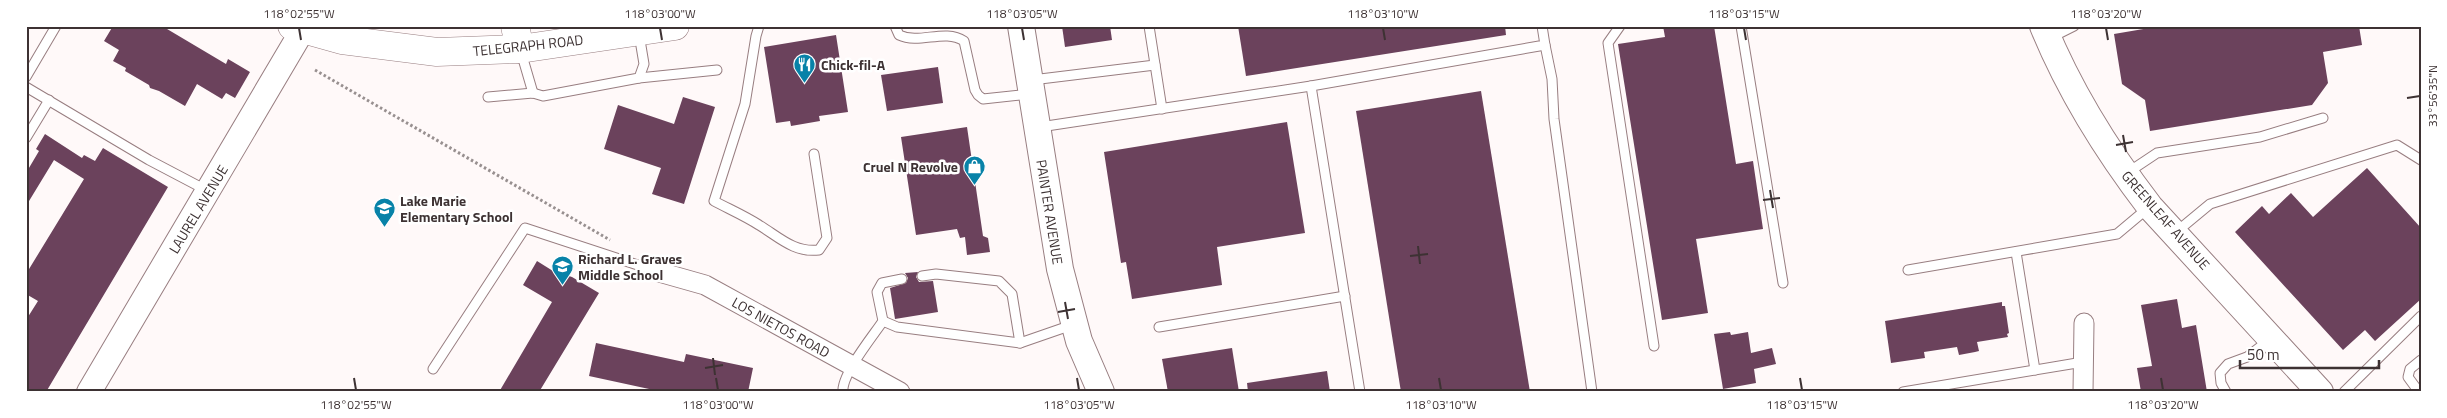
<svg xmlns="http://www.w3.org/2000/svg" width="2447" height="418" font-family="'Titillium Web',sans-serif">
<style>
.building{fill:#6b425c}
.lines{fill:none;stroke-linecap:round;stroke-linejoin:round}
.service-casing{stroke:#987e81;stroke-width:11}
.minor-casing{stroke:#987e81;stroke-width:21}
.tertiary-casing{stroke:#987e81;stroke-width:26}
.secondary-casing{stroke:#987e81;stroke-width:28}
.primary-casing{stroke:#987e81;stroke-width:29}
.path{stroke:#989090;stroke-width:3;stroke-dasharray:2.5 2.5;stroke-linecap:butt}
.service{stroke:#fff;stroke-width:9}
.minor{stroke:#fff;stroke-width:19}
.tertiary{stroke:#fff;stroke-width:24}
.secondary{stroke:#fff;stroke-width:26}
.primary{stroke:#fff;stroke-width:28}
.ticks{fill:none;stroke:#3d3233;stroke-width:2}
.labels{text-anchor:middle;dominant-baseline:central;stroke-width:5;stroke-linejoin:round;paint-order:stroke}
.street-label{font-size:14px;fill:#3d3233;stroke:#fff}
.poi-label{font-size:14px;font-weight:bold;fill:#3d3233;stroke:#fff;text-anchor:start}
.neatline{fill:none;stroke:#3d3233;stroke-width:2}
.ticks-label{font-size:12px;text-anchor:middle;fill:#3d3233}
</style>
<rect width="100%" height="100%" fill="#fff9f9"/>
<g class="building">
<polygon points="113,26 162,26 226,64 228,59 250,72 235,98 226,93 222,99 197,84 185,106 159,91 150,88 149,85 125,71 126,68 113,61 119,50 104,41"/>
<polygon points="1062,26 1110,26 1112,40 1065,47"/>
<polygon points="1238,26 1505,26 1506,35 1246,76"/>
<polygon points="1663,26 1714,26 1736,164 1753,161 1763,229 1696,239 1708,313 1662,320 1618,44 1665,37"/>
<polygon points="2161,26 2359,26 2362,45 2323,52 2328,83 2312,105 2150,131 2145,100 2122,84 2114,34"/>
<polygon points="836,35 848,112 819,116 820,121 791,126 790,121 776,123 764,47"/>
<polygon points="938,67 943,103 887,111 881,75"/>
<polygon points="1481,91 1530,392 1401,392 1356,111"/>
<polygon points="683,97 715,107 684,204 652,194 661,168 604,149 618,105 674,124"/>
<polygon points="1287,122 1305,233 1217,247 1222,285 1132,299 1126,262 1121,263 1104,152"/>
<polygon points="967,127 983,236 988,238 990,252 967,255 965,237 960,238 957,229 916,235 901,137"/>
<polygon points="45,134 82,158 84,155 95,161 103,148 168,187 46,392 26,392 26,320 38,301 26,294 26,274 84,179 54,160 26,206 26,173 39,151 36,149"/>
<polygon points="2367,168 2421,228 2421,299 2375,341 2365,330 2343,350 2235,232 2262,206 2269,214 2291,193 2313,217"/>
<polygon points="537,261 553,271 572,277 599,293 539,392 499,392 552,302 523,285"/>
<polygon points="918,272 916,277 919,282 933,281 938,312 895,319 890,288 906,283 908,278 905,273"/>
<polygon points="2177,299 2182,328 2196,325 2207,392 2141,392 2137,368 2152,366 2141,305"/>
<polygon points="2002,302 2002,306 2005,306 2009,333 2007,334 2008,337 1977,342 1979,351 1975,352 1959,355 1957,347 1924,352 1925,358 1891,363 1885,321"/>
<polygon points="1730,332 1731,335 1748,332 1751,353 1772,348 1776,364 1754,369 1756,383 1723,389 1714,334"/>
<polygon points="596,343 684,362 686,354 753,368 748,392 663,392 589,376"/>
<polygon points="1232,348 1239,392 1168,392 1162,359"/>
<polygon points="1327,371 1330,392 1248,392 1247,383"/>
</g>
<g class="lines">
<defs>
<g id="service">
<path d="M759 26 756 36 745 104 714 201C729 209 745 216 759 225 779 237 794 253 819 250L827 238 814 154"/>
<path d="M895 26 899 35C920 45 944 28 964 41L975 90 978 95 983 99 1029 94"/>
<polyline points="1149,26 1162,109"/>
<polyline points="1620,26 1608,43 1654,346"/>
<polyline points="1741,26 1783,283"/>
<polyline points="2050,38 2074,26"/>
<polyline points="1545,45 1552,79 1554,119 1592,392"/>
<polyline points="521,52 533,93"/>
<polyline points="26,77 56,26"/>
<polyline points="639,78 717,70"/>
<polyline points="1032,80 1155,65"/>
<polyline points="26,87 149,160 208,191"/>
<polyline points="488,97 533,93 543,96 639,78 644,64 639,34"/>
<polyline points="1040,127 1311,86"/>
<polyline points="26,138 49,100"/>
<polyline points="2127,173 2157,153 2260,137 2323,118"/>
<polyline points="2175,233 2210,204 2397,145 2421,160"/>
<polyline points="2016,252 2035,370"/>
<polyline points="1908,270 2117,234 2148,208"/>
<polyline points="922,276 936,274 999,281 1012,294 1020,343"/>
<polyline points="883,321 897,327 1020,343 1072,325"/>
<polyline points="1159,327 1345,296"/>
<polyline points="433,369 525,228 659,272"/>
<path d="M843 392C841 375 873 336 883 321L877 292 882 283 902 279"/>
<polyline points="1360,392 1311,86 1545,45 1542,26"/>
<polyline points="1903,392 2083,362"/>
<polyline points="2226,392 2221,383 2220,373 2228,364 2247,357 2269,340"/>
<polyline points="2344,392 2421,316"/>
<polyline points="2419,392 2408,377 2410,369 2421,360"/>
</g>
<g id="minor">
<polyline points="659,272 705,285 900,392"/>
<polyline points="2083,392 2084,323"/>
</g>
<polyline id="tertiary" points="89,392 305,26"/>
<g id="secondary">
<polyline points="1021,26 1060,269 1079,341 1101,392"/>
<path d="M2043 26C2070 92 2107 151 2150 207L2320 392"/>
</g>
<g id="primary">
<polyline points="292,26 342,40 437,52 520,49 675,26"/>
<polyline points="515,26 520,49"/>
</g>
</defs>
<use href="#service" class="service-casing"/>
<use href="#minor" class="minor-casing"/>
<use href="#tertiary" class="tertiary-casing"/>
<use href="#secondary" class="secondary-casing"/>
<use href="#primary" class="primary-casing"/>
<polyline class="path" points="315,70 610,240"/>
<use href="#service" class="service"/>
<use href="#minor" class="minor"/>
<use href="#tertiary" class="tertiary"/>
<use href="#secondary" class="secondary"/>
<use href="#primary" class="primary"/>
</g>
<path class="ticks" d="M299 28 301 40M660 28 662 40M1022 28 1024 40M1383 28 1385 40M1744 28 1746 40M2106 28 2108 40M2407 98 2420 96M2123 135 2126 152M2116 145 2133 142M1770 190 1773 208M1763 200 1780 198M1418 246 1420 264M1410 256 1428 254M1065 302 1068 319M1058 312 1075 309M713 358 715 375M705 368 723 365M354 378 356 390M716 378 718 390M1077 378 1079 390M1439 378 1441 390M1800 378 1802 390M2161 378 2163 390"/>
<defs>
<symbol id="restaurant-pin" viewBox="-11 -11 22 30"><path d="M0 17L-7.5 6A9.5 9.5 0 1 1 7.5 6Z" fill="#0882a8" stroke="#fff"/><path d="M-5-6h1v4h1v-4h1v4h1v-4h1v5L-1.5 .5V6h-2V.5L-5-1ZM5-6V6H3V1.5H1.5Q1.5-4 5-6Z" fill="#fff"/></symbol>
<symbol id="shop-pin" viewBox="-11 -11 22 30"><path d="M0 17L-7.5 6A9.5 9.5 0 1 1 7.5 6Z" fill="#0882a8" stroke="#fff"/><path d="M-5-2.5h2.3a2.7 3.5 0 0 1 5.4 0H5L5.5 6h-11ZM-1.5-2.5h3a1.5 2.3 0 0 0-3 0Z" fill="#fff"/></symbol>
<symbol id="school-pin" viewBox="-11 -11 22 30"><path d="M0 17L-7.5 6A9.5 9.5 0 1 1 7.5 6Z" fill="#0882a8" stroke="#fff"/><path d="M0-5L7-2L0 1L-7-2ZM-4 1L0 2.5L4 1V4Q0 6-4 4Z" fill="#fff"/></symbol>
</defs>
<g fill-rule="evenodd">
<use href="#restaurant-pin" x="792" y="52" width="25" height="34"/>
<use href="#shop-pin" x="962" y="154" width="25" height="34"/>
<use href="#school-pin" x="372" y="196" width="25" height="34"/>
<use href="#school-pin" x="550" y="254" width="25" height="34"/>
</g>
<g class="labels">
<g class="street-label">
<text transform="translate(528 45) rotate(-6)">TELEGRAPH ROAD</text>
<text transform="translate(198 209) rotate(-59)">LAUREL AVENUE</text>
<text transform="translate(1050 212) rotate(81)">PAINTER AVENUE</text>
<text transform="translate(2166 220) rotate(49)">GREENLEAF AVENUE</text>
<text transform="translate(781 327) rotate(29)">LOS NIETOS ROAD</text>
</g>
<g class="poi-label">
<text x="821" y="64">Chick-fil-A</text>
<text x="958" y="166" text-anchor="end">Cruel N Revolve</text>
<text x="400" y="200">Lake Marie<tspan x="400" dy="16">Elementary School</tspan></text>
<text x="578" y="258">Richard L. Graves<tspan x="578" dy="16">Middle School</tspan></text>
</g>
</g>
<rect width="2447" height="418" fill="none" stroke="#ffffff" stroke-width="55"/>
<path d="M2240 360v8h139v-8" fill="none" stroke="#3d3233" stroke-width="2.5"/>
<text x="2247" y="360" font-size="15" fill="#3d3233" stroke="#ffffff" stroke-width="4" paint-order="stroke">50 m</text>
<rect x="28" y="28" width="2392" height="362" class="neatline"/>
<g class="ticks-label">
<text x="299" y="18">118°02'55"W</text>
<text x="660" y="18">118°03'00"W</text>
<text x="1022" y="18">118°03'05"W</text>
<text x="1383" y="18">118°03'10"W</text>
<text x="1744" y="18">118°03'15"W</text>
<text x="2106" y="18">118°03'20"W</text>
<text transform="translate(2433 96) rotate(-90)" y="4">33°56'35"N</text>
<text x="356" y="409">118°02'55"W</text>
<text x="718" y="409">118°03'00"W</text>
<text x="1079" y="409">118°03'05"W</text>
<text x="1441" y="409">118°03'10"W</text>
<text x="1802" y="409">118°03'15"W</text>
<text x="2163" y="409">118°03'20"W</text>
</g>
</svg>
